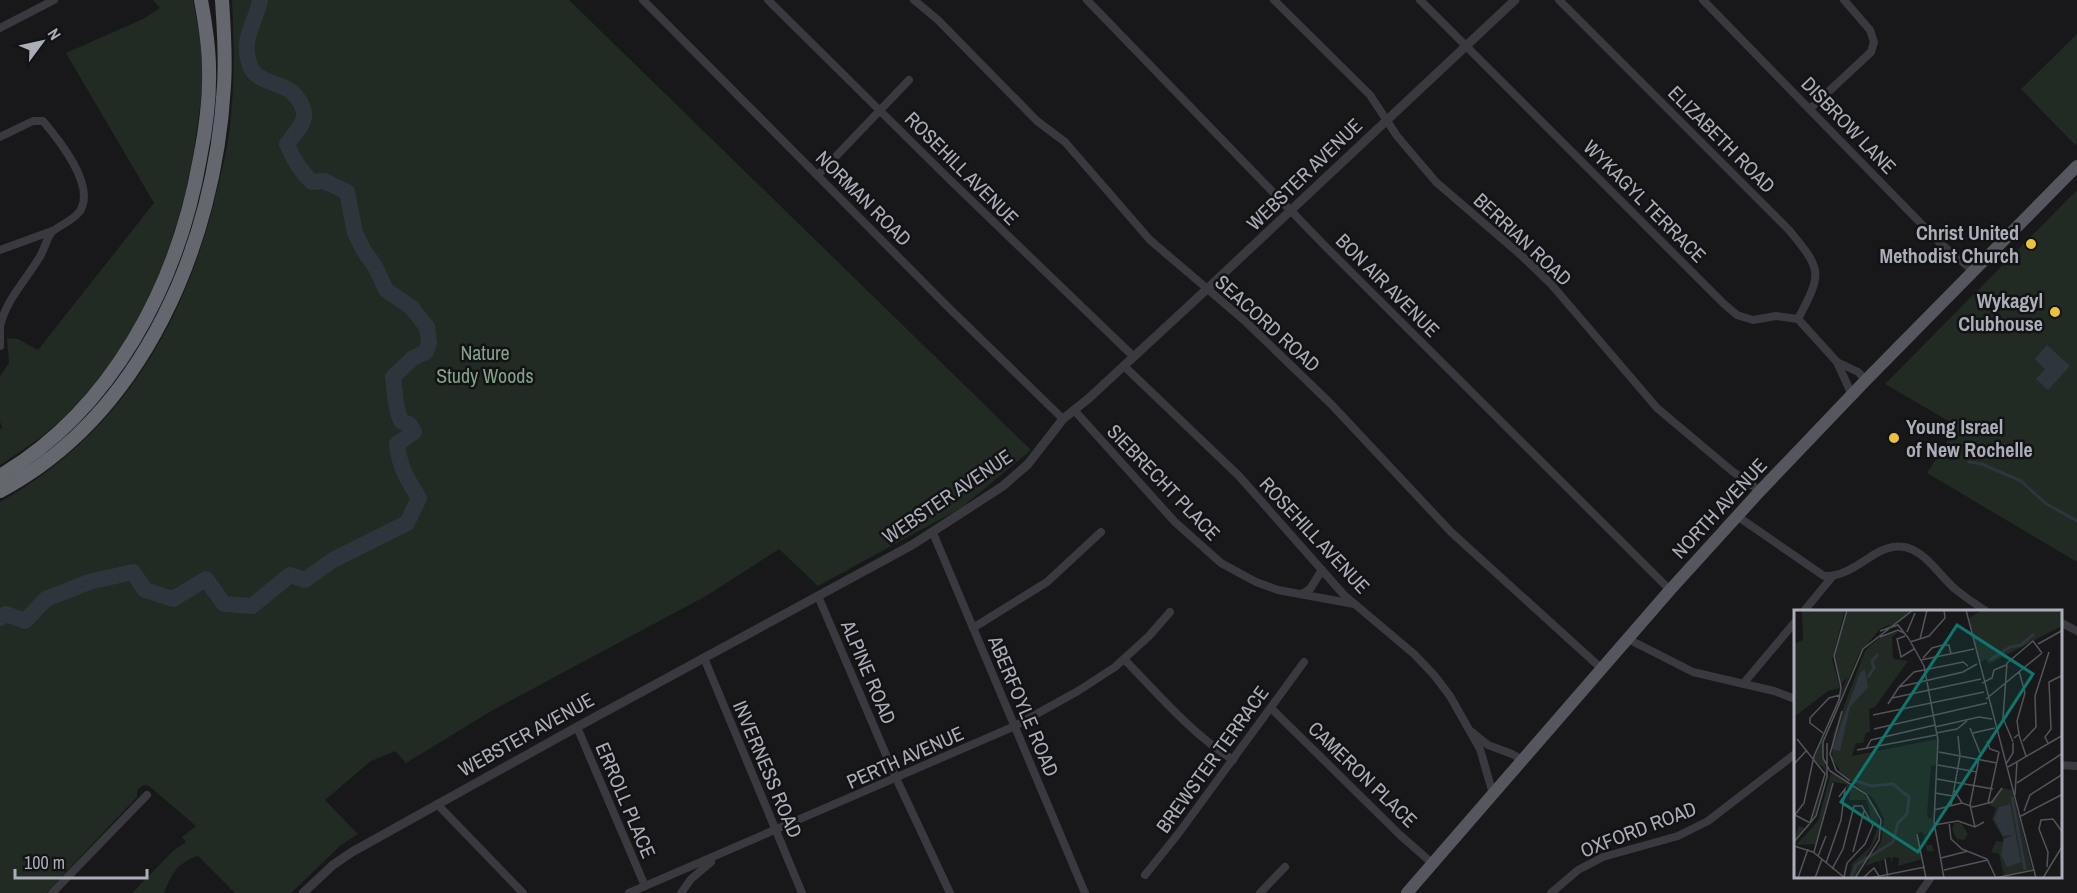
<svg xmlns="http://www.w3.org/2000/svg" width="2077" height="893" font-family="'Archivo Narrow',sans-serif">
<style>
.green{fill:#222a24}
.water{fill:#2e353d}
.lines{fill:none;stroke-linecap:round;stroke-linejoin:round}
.stream{stroke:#2e353d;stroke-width:3}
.river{stroke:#2e353d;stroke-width:16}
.minor{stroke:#39393f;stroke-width:8}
.tertiary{stroke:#39393f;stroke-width:9}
.primary{stroke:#55565e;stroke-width:12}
.motorway{stroke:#65676f;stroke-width:14}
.poi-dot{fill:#ebc23e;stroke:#131315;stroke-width:2}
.labels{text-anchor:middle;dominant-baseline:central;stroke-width:5;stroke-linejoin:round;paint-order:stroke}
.street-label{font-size:20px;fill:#abaeb9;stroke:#131315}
.poi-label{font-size:20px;font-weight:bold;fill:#abaeb9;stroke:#131315;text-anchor:end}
.park-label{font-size:20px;fill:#82a388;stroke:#131315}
.inset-river{fill:none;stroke:#2e353d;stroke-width:3}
.inset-road{fill:none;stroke:#53545a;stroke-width:1.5}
.view{fill:#0f766e;fill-opacity:0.15;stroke:#0f766e;stroke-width:3}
.inset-edge{fill:none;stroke:#abaeb9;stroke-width:3}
</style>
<rect width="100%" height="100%" fill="#18181a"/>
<g class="green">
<path d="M153 0H193C196 19 201 39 202 59 204 89 198 120 194 149 178 248 137 345 65 416 46 435 23 450 0 465V429L2 428 0 421V376L9 363 7 338 18 339 38 350 154 203 66 53 143 19 160 8Z"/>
<path d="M232 0H569L1031 450 961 508 818 586 779 549 706 596 493 710 406 763 395 751 371 761 325 800 358 834 341 845 291 893H235L198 856C177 863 172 873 164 893H132L173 851 186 842 182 837 196 826 149 786 144 785 137 790V797L46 893H0V502C117 436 181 331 214 203 221 174 229 144 231 114 235 76 234 38 232 0Z"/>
<polygon points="2077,34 2077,143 2075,145 2021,89"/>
<polygon points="2077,190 2077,562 1927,473 1957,426 1885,384"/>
</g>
<polygon class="water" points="2047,345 2070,366 2048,390 2036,379 2045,369 2035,359"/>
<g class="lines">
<polyline class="stream" points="1969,462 1982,464 2021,481 2045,503 2077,521"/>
<path class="river" d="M0 618 6 614 25 621 46 599 89 582 133 572 145 590 173 599 206 579 224 604 252 606 290 575 305 580 333 560 407 523 419 498C408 481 399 466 397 444L414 432 409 424 401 421C395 408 395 392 393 377L413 358 426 352 429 343 427 327 411 307 386 290 375 266 364 251 355 233 347 192 324 181 312 182C301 172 293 159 287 144 292 136 303 126 304 117 305 112 303 108 301 104 290 78 256 88 249 63 241 37 256 23 260 0"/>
<g class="minor">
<polyline points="643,0 949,308 1063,419"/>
<polyline points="768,0 947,177 1134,357"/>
<polyline points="914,0 938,20 1037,121 1065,142 1150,240 1245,321 1331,404 1451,532 1602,669"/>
<polyline points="1087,0 1326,247 1670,590"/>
<polyline points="1274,0 1370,95 1397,136 1436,182 1522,256 1551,284 1657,408 1732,471 1760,491"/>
<polyline points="1420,0 1724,304 1737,315 1753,320 1776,316 1798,319 1837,362 1858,372 1866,380"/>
<path d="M1559 0 1789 230C1823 271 1822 273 1798 319"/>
<polyline points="1703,0 1940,243 1973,271"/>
<polyline points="0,28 54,0"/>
<polyline points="1811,108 1871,52 1874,42 1870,30 1844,0"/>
<path d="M0 137 33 121H43C59 140 96 185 80 211 72 222 57 226 51 233 46 240 44 251 39 258 26 280 5 301 0 327"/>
<polyline points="818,175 909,80"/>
<polyline points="0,250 52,231"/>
<polyline points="0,327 0,346"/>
<polyline points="1837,362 1852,395"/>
<polyline points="1124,366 1239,476 1344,595 1414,654 1434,675 1450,696 1480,749 1493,794"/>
<polyline points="1074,410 1175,522 1221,563 1256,582 1278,590 1354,604"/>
<path d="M1737 516 1824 576C1843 577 1859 564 1875 554 1914 531 1930 566 1955 589 1965 597 1975 604 1986 611"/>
<polyline points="933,533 1085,893"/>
<polyline points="1302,594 1310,589 1322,570"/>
<polyline points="818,596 896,778 950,893"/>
<polyline points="1804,611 1832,577"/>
<polyline points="2060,622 2077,631"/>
<polyline points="973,628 1047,582 1101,532"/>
<polyline points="1628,639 1693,672 1774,691 1795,699"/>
<polyline points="704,658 802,893"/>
<path d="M1124 659C1159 695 1191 733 1233 760"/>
<polyline points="1743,684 1795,622"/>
<polyline points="1271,708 1400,835 1433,864"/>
<polyline points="577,727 645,886"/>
<polyline points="1472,732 1488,745 1512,754 1523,760"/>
<polyline points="2060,765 2077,766"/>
<polyline points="437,804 523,893"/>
<polyline points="1145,875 1178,834 1304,662"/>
<polyline points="52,893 147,795"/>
<polyline points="629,893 1015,726 1078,691 1115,667 1149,636 1170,612"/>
<polyline points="681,893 691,879 711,862"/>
<polyline points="1260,893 1285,867"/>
<polyline points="1551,893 1578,870 1603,857 1678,836 1708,821 1795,754"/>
<polyline points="1920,893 1932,876"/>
</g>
<polyline class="tertiary" points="303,893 333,865 352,852 577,727 912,545 1003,486 1028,464 1063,419 1088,399 1207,289 1515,0"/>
<polyline class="primary" points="1407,893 1670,590 1760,491 1866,380 2077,166"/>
<g class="motorway">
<path d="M0 476C113 409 178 284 200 158 206 128 210 98 209 68 209 45 205 22 201 0"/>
<path d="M0 491C144 414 215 243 224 86 226 57 224 29 222 0"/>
</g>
</g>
<g class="poi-dot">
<circle cx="2031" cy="244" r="6"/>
<circle cx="2055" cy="312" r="6"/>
<circle cx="1894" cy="438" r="6"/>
</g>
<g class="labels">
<g class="street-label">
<text transform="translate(1849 125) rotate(46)">DISBROW LANE</text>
<text transform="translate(1722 139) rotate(45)">ELIZABETH ROAD</text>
<text transform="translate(962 168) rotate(45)">ROSEHILL AVENUE</text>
<text transform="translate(1304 174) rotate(-44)">WEBSTER AVENUE</text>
<text transform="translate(864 198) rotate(45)">NORMAN ROAD</text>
<text transform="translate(1645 201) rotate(45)">WYKAGYL TERRACE</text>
<text transform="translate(1523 239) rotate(43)">BERRIAN ROAD</text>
<text transform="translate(1388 285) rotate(45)">BON AIR AVENUE</text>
<text transform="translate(1268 323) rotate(42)">SEACORD ROAD</text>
<text transform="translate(1164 482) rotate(46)">SIEBRECHT PLACE</text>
<text transform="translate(947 496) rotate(-34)">WEBSTER AVENUE</text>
<text transform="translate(1719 508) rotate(-47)">NORTH AVENUE</text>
<text transform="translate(1315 535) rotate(47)">ROSEHILL AVENUE</text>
<text transform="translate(869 672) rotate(67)">ALPINE ROAD</text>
<text transform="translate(1024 706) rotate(67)">ABERFOYLE ROAD</text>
<text transform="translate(526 734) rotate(-29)">WEBSTER AVENUE</text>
<text transform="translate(905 757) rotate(-24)">PERTH AVENUE</text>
<text transform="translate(1212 759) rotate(-54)">BREWSTER TERRACE</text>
<text transform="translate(768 769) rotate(67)">INVERNESS ROAD</text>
<text transform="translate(1363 774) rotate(44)">CAMERON PLACE</text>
<text transform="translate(626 800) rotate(67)">ERROLL PLACE</text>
<text transform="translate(1638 829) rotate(-21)">OXFORD ROAD</text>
</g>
<g class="poi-label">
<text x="2019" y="232">Christ United<tspan x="2019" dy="23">Methodist Church</tspan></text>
<text x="2043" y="300">Wykagyl<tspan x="2043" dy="23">Clubhouse</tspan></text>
<text x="1906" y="426" text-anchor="start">Young Israel<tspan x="1906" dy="23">of New Rochelle</tspan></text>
</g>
<g class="park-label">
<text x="485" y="352">Nature<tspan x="485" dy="23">Study Woods</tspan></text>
</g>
</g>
<g transform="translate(1794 610)">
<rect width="268" height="268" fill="#18181a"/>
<path d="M8 0H51L38 49 46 78 34 81 0 107V34L9 30ZM53 0H118L107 11 85 23 97 14 86 19 65 44 28 131 32 163 21 206 15 217 0 230 5 216 12 219 17 212 31 165 30 158 19 150 54 66 47 74 40 46ZM188 0H268V16L195 54 192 49 185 53 175 8ZM105 21 98 27 99 49 114 51 81 97 75 99 76 122 72 123 69 133H62L58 146 143 129V155L137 156 133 203 134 209 138 208 141 221 131 225 133 235H138L140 241H133L129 222 123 223 128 249 104 256 105 248 99 247 98 253 96 247 86 251 88 264 85 251 71 256 63 268 87 232 90 208 79 188 49 165 38 149 39 125 71 41 85 28ZM37 163 64 178 83 199 86 223 60 268H55L58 254 76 237 84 216 77 210 73 190H55L57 180 52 178 53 174 38 172 22 234 2 235 24 211ZM208 178 218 180 238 259 210 266 205 244 197 242 202 231 209 232V228L198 209 202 198 194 194ZM161 213H167L174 224 170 230 164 229 165 233 158 219Z" fill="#222a24"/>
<path d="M71 59 74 77 56 97 46 141 38 139 66 63ZM216 194 227 252 213 257 207 245 210 229 219 225 209 226 200 209 205 197Z" fill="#2e353d"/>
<path class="inset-river" d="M196 50 216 37 227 35 240 24M74 67 80 58 78 51 84 44M218 187 231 260M57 268 62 255 99 232 104 213 113 204 115 187 99 174 77 176 60 170"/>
<path class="inset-road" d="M172 0 242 268M86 21 104 15 115 29M113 22 121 3M111 26 103 29 107 47 120 39M86 27 104 20 110 23M115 29 130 56 144 130 140 212 150 268M126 29 133 0M116 32 135 26 151 8 150 0M244 34 269 20M129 48 138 38 149 35H155L157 44M127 50 180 39M188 73 198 68 200 60 212 55M105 77 120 62 169 52 174 56M98 88 187 69M192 89 248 43M94 94 105 77 169 62 183 54M48 101 36 144 42 160 56 171M79 105 190 82M93 116 80 119 193 93M141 117 185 107 198 109M176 118 186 143M29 123 16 113V108L35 88 46 85M142 123 163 119 173 111M179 123 201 118M225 125 232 146M220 128 225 124 223 111 231 83 225 61M193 131 196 139 205 142M229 131 242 117 241 86 255 42M219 132 209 108 213 53 239 31 248 43M254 133 251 127 257 119 255 72 269 65M72 139 77 130 141 115M63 140 142 125M145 142 203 153M0 154 13 140M212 154 219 143V133M144 155 183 162M214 157 269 125M143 169 199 179M223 173 269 143M160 180 168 193 179 197 198 192 208 178M141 183 159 186M221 185 223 151M194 193 205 142M157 196 166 146 164 126M140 200 168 193M230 201 236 185 269 164M1 205 16 213 31 164 3 129M0 206 10 193 20 146 45 90 47 77 40 46 53 0M225 207 269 184M155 212 157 229 168 239 193 249 202 268M140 215 164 211 181 217 190 212M181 217 176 195 185 149M123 224 132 268M0 232 22 206 33 167V133M0 236 19 242 51 268M20 242 39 173M59 242 70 201M24 246 32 226M147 248 174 241M91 249 94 268M32 253 47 210 51 179 45 187M253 257 254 242 245 219 247 210 259 209 269 223M38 259 49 239 60 196H68L79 215 71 234 53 253 50 267M150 260 194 250M4 268 14 239M21 268 28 249M61 268 85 230 87 210 72 184 36 161 29 148V132L69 39 119 0M69 268 80 258 85 266M76 268 131 257M201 268 240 260M249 268 269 235"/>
<path class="view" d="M163 15 239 64 124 242 47 192Z"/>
<rect width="268" height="268" class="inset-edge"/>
</g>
<g transform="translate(42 42) rotate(57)" stroke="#131315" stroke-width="4.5" paint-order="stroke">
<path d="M0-4.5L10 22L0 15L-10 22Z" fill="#abaeb9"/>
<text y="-9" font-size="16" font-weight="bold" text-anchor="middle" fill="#abaeb9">N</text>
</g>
<path d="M15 869v9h132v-9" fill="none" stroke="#abaeb9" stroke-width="3"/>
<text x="24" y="869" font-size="18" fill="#abaeb9" stroke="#131315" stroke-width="4.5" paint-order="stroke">100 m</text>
</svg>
